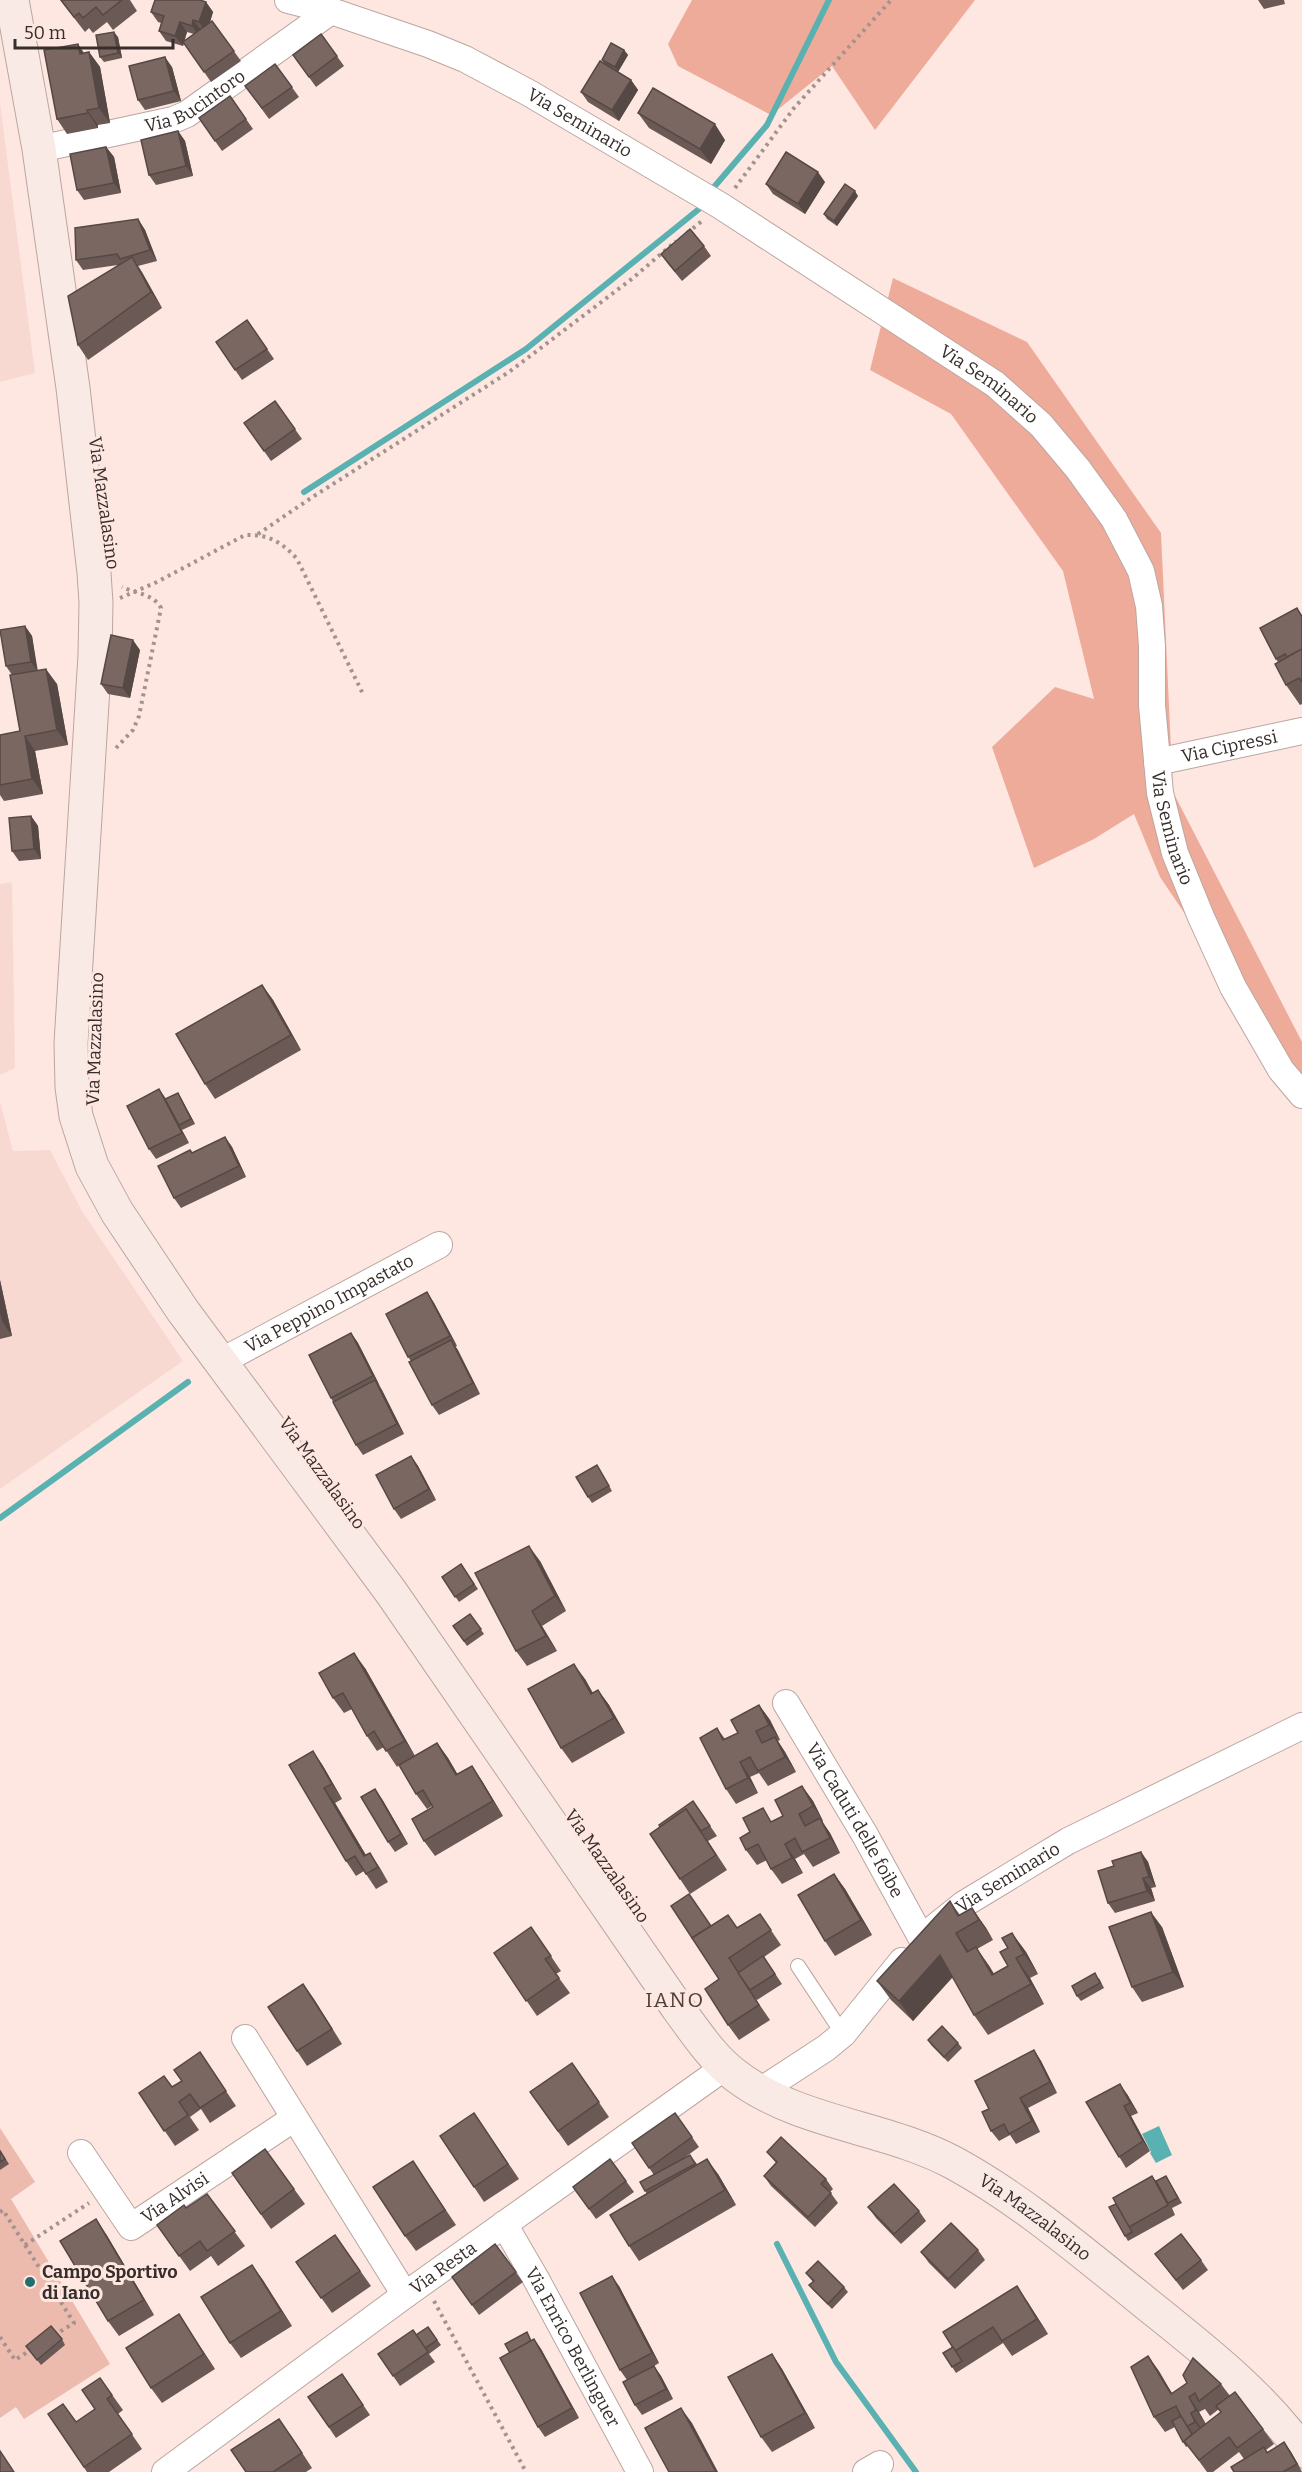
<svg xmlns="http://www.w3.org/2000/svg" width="1302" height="2472" font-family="Bitter,serif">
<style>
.built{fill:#f8d9d1}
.green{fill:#ecbbae}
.forest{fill:#efab9a}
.water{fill:#5ab1b1}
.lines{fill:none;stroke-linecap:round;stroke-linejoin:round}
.stream{stroke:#5ab1b1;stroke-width:6}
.service-casing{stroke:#bba6a0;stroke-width:16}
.minor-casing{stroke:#bba6a0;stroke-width:28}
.secondary-casing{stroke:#bba6a0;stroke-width:35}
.path{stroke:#a3928e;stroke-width:4;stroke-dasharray:3 4.5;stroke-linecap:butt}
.service{stroke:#fff;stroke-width:14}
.minor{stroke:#fff;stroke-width:26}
.secondary{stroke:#faeae6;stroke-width:33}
.wall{fill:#6a5954;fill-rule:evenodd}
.shaded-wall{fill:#564845}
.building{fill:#7b6762;stroke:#564845;stroke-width:1.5}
.poi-dot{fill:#236f6f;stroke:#fee7e1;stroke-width:2}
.labels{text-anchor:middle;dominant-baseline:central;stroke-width:6;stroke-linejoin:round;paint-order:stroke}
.street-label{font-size:18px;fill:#372e2c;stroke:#fee7e1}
.poi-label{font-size:18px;font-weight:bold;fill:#372e2c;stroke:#fee7e1;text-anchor:start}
.quarter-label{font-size:21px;letter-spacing:1.5px;fill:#4f3e39;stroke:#fee7e1}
</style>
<rect width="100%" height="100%" fill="#fee7e1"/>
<g class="built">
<polygon points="0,103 35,373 0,382"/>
<polygon points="12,882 15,1068 0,1075 0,884"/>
<polygon points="0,1102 13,1151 50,1150 82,1211 183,1361 0,1489"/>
</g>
<polygon class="green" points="0,2128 35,2182 11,2199 110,2364 24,2419 16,2407 0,2418"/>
<g class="forest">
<polygon points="692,0 975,0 875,130 832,66 771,115 678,66 668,44"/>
<polygon points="893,278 1027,342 1161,533 1173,792 1302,1042 1302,1087 1160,877 1134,814 1094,839 1034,868 992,747 1055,687 1094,699 1063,571 951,414 870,370"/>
</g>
<polygon class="water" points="1159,2126 1172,2155 1156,2163 1150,2153 1151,2152 1142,2134"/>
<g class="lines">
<g class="stream">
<polyline points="714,187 767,125 829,0"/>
<polyline points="304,492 526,349 699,209"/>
<polyline points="0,1518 188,1382"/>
<polyline points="777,2244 836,2362 916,2472"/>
</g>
<defs>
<polyline id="service" points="798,1966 843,2034"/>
<g id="minor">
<path id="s1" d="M288 0 331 11 428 44 465 59 529 93 721 206 995 384 1041 425 1078 469 1114 519 1141 571 1149 606 1152 646V705L1160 793 1175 853 1201 917 1233 987 1281 1070 1302 1095"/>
<path id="s2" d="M39 149 173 120 187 114 331 11"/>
<path id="s3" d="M1157 762 1302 731"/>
<path id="s4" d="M220 1362 439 1245"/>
<path id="s5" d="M786 1703 865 1835 922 1939"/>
<path id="s6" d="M929 1932 964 1904 1068 1841 1302 1726"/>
<polyline points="245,2038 405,2295"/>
<polyline points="760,2091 826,2048 843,2034 902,1961"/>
<path id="s7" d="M81 2153 131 2227 293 2119"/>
<path id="s8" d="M504 2224 536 2279 640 2472"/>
<path id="s9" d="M165 2472 405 2295 725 2067"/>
<polyline points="866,2472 880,2464"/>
</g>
<g id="secondary">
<path id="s10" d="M12 0 39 149 73 388 94 573 96 603 95 655 71 1043 72 1087 76 1116 92 1166 117 1212 183 1311 391 1592 677 2007C695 2031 711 2057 735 2075 798 2124 885 2126 954 2163 1020 2199 1078 2249 1137 2296 1196 2344 1257 2389 1302 2451"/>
</g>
</defs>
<use href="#service" class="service-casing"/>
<use href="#minor" class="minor-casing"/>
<use href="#secondary" class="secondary-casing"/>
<g class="path">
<polyline points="735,188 794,108 891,0"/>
<polyline points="687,233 702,221"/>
<polyline points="258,534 311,498 509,372 633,278 676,241"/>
<path d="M120 598 157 582 245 535C268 534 282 542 297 559L363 694"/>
<path d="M116 748 133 730 139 716 161 608C154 594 134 593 122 587"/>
<polyline points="0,2212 3,2210 74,2323 53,2336"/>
<polyline points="25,2245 89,2203"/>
<polyline points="434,2301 526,2472"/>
<polyline points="0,2337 15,2360 34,2348"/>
</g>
<use href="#service" class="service"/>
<use href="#minor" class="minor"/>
<use href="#secondary" class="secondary"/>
</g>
<g class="wall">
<polygon points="60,0 130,0 137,11 113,30 107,22 93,33 89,28 85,32"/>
<polygon points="1258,0 1284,0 1285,4 1264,9"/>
<path d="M206 2 213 12 210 23 212 21 241 61 211 82 184 43 183 46 166 41 159 31 161 23 158 22 151 12ZM187 32 194 34 184 41Z"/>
<polygon points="321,34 344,66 316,87 293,55"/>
<polygon points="118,37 122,58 104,62 100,57"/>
<polygon points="624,50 628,55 618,72 631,80 638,90 619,121 588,102 581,92 605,64 602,60"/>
<polygon points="89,52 100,67 110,123 98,125 98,128 67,134 57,119 84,53"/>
<polygon points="275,64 299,97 269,119 245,86"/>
<polygon points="172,67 181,101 145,110 138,100"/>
<polygon points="230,96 253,129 222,151 199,118"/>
<polygon points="638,113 725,140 711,164 649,128"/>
<polygon points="178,131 185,141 193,176 156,185 149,175"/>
<polygon points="106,147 114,157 121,193 84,200 77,190"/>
<polygon points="825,182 805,214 773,194 766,184"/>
<polygon points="858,196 837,226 827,219 824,214"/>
<polygon points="138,219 145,230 157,261 138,266 162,308 88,360 78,345 118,265 83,270 76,260"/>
<polygon points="704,246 711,256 682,281 668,264 661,254"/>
<polygon points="247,320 274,359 242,380 216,342"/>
<polygon points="275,401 302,439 271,461 244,423"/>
<polygon points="1297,608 1302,615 1302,704 1300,705 1286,685 1278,662 1276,659"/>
<polygon points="25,626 32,636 37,670 57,684 68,745 35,751 43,794 4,801 0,795 0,735 20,731 12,675 6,666"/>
<polygon points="140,650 130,698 108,694 101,684"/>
<polygon points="31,816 38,826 41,859 19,861 12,851"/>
<polygon points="262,985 273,1000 301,1050 215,1099 205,1084"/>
<polygon points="159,1089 166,1099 178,1093 195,1124 182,1130 189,1143 156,1159 149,1149"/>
<polygon points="225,1137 232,1147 246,1177 181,1208 174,1198 192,1153"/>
<polygon points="0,1280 12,1336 0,1339"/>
<polygon points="427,1292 434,1303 457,1346 455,1347 480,1394 439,1415 432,1405 411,1361 408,1357"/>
<polygon points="351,1333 358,1343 404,1434 363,1455 356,1445 331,1398"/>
<polygon points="411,1456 418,1466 436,1500 401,1519 394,1509"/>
<polygon points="600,1470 612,1491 592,1503 588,1497"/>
<polygon points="540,1561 566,1611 542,1626 557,1651 527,1666 516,1651"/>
<polygon points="461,1564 478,1589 459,1602 442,1577"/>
<polygon points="470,1614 484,1634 467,1646 453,1626"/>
<polygon points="365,1668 415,1756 437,1743 448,1758 457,1774 472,1766 482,1781 503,1816 435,1856 424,1841 432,1806 427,1809 416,1794 399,1765 397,1767 384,1747 377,1751 367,1736 352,1709 344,1713 333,1698"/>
<polygon points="585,1679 593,1693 598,1690 609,1705 625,1733 572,1763 561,1748"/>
<polygon points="759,1705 770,1720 780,1740 778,1741 785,1752 796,1772 768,1786 759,1773 750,1777 758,1793 736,1804 726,1789 717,1728 725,1739 738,1733"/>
<polygon points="313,1751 323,1766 342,1799 335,1803 366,1855 370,1853 388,1882 376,1889 364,1871 356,1876 346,1861"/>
<polygon points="802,1786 813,1801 823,1821 822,1822 830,1833 840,1853 813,1867 804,1854 795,1859 803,1873 782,1884 771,1869 767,1860 757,1865 746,1850 783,1816"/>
<polygon points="382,1799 408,1844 395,1852 388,1842"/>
<polygon points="693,1801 717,1836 708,1841 727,1870 690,1894 650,1834"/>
<polygon points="1141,1852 1148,1862 1156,1887 1151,1888 1155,1901 1115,1913 1108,1903 1114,1866"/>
<polygon points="834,1874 845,1889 872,1935 835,1956 825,1941"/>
<polygon points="950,1901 960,1915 972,1908 986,1928 993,1940 977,1949 994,1974 1008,1966 1008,1948 1012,1933 1026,1952 1038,1974 1030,1978 1044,2004 988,2035 974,2015 953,1977 913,2021 891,2000 877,1981"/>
<polygon points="760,1914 781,1945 764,1957 782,1984 757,2000 755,1998 770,2020 739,2040 728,2025 719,1979 711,1926 737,1928"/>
<polygon points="531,1927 561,1971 556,1974 570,1993 537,2016 494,1953"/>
<polygon points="1162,1927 1184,1987 1142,2002 1132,1987"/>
<polygon points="1099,1978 1104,1988 1081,2001 1077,1996"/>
<polygon points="303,1984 342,2044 307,2066 297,2051"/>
<polygon points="928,2040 958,2043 962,2048 948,2062 931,2045"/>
<polygon points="1034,2050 1041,2061 1057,2093 1028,2108 1040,2132 1016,2144 1010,2135 999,2141 991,2131 989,2109"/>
<polygon points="200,2052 236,2106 210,2123 201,2109 190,2117 199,2130 175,2146 139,2093 172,2087 182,2081"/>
<polygon points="572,2063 609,2117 568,2146 530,2092"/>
<polygon points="1127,2094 1138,2113 1131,2116 1150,2151 1126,2168 1086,2102"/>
<polygon points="474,2113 519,2179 484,2202 440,2136"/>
<polygon points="675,2113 699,2147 680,2161 690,2155 697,2164 718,2174 736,2205 639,2261 629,2246 647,2194 640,2182 654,2175 632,2143"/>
<polygon points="265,2149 305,2204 271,2229 232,2173"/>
<polygon points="0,2150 9,2164 0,2170"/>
<polygon points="767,2152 826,2179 833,2189 830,2192 838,2203 815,2227 771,2186 764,2176 776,2163"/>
<polygon points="610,2159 634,2192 596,2219 573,2187"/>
<polygon points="413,2161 456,2225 416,2251 405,2236"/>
<polygon points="1152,2176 1156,2181 1166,2176 1182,2203 1172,2208 1175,2215 1128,2241 1125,2236 1116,2204"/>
<polygon points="207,2194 245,2246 218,2266 211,2256 190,2271 157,2225 186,2208"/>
<polygon points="868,2207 919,2211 926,2221 901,2244 876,2218"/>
<polygon points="106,2234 154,2315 119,2336 108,2321"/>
<polygon points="335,2235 371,2286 332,2313 296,2262"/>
<polygon points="495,2244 523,2282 479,2315 452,2277"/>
<polygon points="978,2250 985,2260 955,2289 929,2263 921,2252"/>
<polygon points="1155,2254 1201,2260 1208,2270 1183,2290"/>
<polygon points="252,2265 292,2326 241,2358 230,2343"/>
<polygon points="806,2273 844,2287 848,2292 832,2309 813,2290 809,2285 813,2282"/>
<polygon points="619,2286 659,2363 654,2366 661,2376 673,2399 642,2415 635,2405 627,2380 620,2370"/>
<polygon points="1027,2301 1048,2334 1012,2356 1003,2343 956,2373 943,2353"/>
<polygon points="428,2327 441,2345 429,2354 435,2362 400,2386 378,2354 416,2335"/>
<polygon points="189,2330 215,2369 162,2403 151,2388"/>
<polygon points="62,2339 65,2345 41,2365 26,2346"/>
<polygon points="534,2339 541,2349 579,2418 545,2437 538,2427 532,2340"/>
<polygon points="772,2354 782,2369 815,2428 772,2452 761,2437"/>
<path d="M1148 2356 1172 2393 1221 2384 1230 2396 1263 2429 1274 2444 1266 2450 1268 2452 1284 2442 1291 2452 1302 2472H1234L1244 2459 1239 2452 1213 2472H1207L1188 2446 1186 2447 1183 2442 1175 2427 1165 2432 1154 2417ZM1205 2409 1210 2416 1219 2409 1221 2412 1206 2424 1199 2412Z"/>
<polygon points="342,2374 370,2415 336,2438 308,2397"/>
<polygon points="100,2378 123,2410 118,2414 142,2449 109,2472 87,2472 48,2414 76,2422 95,2409"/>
<polygon points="290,2434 312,2468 306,2472 246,2472"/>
</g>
<g class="shaded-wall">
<polygon points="206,2 213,12 206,32 199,22"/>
<polygon points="193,20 201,30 199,36 192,26"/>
<polygon points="180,22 187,32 183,46 175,36"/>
<polygon points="114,32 118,37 122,58 118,53"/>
<polygon points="78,44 88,59 80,54"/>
<polygon points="624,50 628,55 618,72 615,67"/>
<polygon points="89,52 100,67 110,123 99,108"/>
<polygon points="165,57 172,67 181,101 174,91"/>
<polygon points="631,80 638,90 619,121 612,110"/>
<polygon points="87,110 98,125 98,128 88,113"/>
<polygon points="715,124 725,140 711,164 700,149"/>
<polygon points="178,131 185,141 193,176 186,166"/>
<polygon points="106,147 114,157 121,193 114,183"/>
<polygon points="818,172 825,182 805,214 798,204"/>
<polygon points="855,191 858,196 837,226 834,221"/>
<polygon points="138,219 145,230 157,261 150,250"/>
<polygon points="132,257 142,272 162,308 151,292"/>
<polygon points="25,626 32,636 38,672 31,662"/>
<polygon points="133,640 140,650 130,698 123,688"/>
<polygon points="46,669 57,684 68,745 57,730"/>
<polygon points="25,736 35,751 43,794 32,779"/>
<polygon points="31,816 38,826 41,859 34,849"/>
<polygon points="262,985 273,1000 301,1050 291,1035"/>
<polygon points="159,1089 166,1099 179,1125 189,1143 182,1133"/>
<polygon points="178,1093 181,1098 195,1124 191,1119"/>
<polygon points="225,1137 232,1147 246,1177 239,1166"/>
<polygon points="0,1280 12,1336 2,1321 0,1312"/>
<polygon points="427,1292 434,1303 457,1346 450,1336"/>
<polygon points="351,1333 358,1343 380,1386 373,1376"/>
<polygon points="451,1340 458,1350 480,1394 473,1383"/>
<polygon points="375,1380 382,1390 404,1434 397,1424"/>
<polygon points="411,1456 418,1466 436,1500 429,1489"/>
<polygon points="529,1546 540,1561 566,1611 555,1596"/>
<polygon points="532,1611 542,1626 557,1651 546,1636"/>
<polygon points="354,1653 365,1668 415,1756 405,1741"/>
<polygon points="574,1664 585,1679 601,1709 591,1694"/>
<polygon points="598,1690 609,1705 625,1733 614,1718"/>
<polygon points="759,1705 770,1720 780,1740 769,1725"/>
<polygon points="775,1737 785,1752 796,1772 785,1757"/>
<polygon points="437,1743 448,1758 467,1790 456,1775"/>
<polygon points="313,1751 323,1766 342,1799 332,1784"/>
<polygon points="740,1762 750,1777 758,1793 748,1778"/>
<polygon points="472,1766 482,1781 503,1816 493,1801"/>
<polygon points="802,1786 813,1801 823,1821 813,1806"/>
<polygon points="324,1788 335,1803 375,1871 364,1856"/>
<polygon points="375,1789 382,1799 408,1844 401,1834"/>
<polygon points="820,1818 830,1833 840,1853 830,1838"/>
<polygon points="785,1844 795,1859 803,1873 792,1858"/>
<polygon points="1141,1852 1148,1862 1156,1887 1149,1877"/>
<polygon points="370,1853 380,1868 388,1882 378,1867"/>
<polygon points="834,1874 845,1889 872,1935 861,1920"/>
<polygon points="1143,1878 1151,1888 1155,1901 1147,1891"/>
<polygon points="972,1908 986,1928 993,1940 979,1920"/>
<polygon points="1151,1912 1162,1927 1184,1987 1173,1972"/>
<polygon points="956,1933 970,1953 967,1952"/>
<polygon points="1012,1933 1026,1952 1038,1974 1024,1954"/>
<polygon points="976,1947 990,1967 1006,1995 992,1975"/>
<polygon points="940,1955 954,1975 913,2021 899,2001"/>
<polygon points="1016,1958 1030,1978 1044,2004 1031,1984"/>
<polygon points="303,1984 314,1999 342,2044 332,2029"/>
<polygon points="1034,2050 1041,2061 1057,2093 1050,2082"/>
<polygon points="1120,2084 1127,2094 1138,2113 1130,2103"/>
<polygon points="1020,2098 1028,2108 1040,2132 1032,2121"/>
<polygon points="1124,2106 1131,2116 1150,2151 1143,2141"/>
<polygon points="707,2159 718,2174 736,2205 725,2190"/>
<polygon points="96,2219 106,2234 154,2315 144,2300"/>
<polygon points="252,2265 263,2280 292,2326 281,2311"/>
<polygon points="612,2276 619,2286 659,2363 652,2353"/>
<polygon points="1017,2286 1027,2301 1048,2334 1037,2319"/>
<polygon points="179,2314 189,2330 215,2369 204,2354"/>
<polygon points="534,2339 541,2349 579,2418 572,2408"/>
<polygon points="772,2354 782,2369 815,2428 805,2413"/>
<polygon points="1148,2356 1159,2371 1181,2409 1171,2394"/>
<polygon points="654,2366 661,2376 673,2399 666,2389"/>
<polygon points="1189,2397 1199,2412 1206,2425 1196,2410"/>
<polygon points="681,2408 692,2423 718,2472 716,2472"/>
<polygon points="1191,2413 1201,2428 1206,2437 1195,2422"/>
<polygon points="1284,2442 1291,2452 1302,2471 1297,2464"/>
</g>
<g class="building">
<polygon points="61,0 122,0 103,15 96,7 83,18 79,13 74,17"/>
<polygon points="155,0 200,0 206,2 199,22 193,20 192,26 180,22 175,36 159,31 164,16 151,12"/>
<polygon points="212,21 234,51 204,72 183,42"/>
<polygon points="114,32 118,53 100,57 96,35"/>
<polygon points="321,34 337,56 309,77 293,55"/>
<polygon points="611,43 624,50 615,67 602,60"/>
<polygon points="78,44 80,54 89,52 99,108 87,110 88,113 57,119 44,50"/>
<polygon points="165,57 174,91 138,100 129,66"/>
<polygon points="600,61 631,80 612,110 581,92"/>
<polygon points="275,64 292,87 262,108 245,86"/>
<polygon points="653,88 715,124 700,149 638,113"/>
<polygon points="230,96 246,119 215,141 199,118"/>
<polygon points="178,131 186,166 149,175 141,140"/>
<polygon points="106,147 114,183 77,190 70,154"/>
<polygon points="786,152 818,172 798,204 766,184"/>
<polygon points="845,184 855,191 834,221 824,214"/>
<polygon points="138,219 150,250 120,259 117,254 76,260 75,228"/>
<polygon points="690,229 704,246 675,271 661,254"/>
<polygon points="132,257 151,292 78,345 68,296"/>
<polygon points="247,320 267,349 235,370 216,342"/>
<polygon points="275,401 295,429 264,451 244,423"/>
<polygon points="1297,608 1302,617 1302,649 1287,657 1285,654 1276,659 1260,628"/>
<polygon points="25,626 31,662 6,666 0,630"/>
<polygon points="111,635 133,640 123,688 101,684"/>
<polygon points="1302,649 1302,682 1299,678 1286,685 1275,664"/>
<polygon points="46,669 57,730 25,736 32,779 0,785 0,735 20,731 10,675"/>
<polygon points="31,816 34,849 12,851 9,818"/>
<polygon points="262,985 291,1035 205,1084 176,1034"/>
<polygon points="159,1089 182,1133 149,1149 127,1106"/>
<polygon points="178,1093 191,1119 179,1125 165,1099"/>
<polygon points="225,1137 239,1166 174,1198 158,1166 190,1150 192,1153"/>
<polygon points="427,1292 450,1336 408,1357 386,1314"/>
<polygon points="351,1333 373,1376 331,1398 309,1355"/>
<polygon points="451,1340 473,1383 432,1405 409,1362"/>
<polygon points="375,1380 397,1424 356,1445 333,1402"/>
<polygon points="411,1456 429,1489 394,1509 376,1475"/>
<polygon points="597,1465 609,1486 588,1497 576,1477"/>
<polygon points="529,1546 555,1596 532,1611 546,1636 516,1651 475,1573"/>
<polygon points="461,1564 474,1584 455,1597 442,1577"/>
<polygon points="470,1614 481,1629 464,1641 453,1626"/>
<polygon points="354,1653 405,1741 386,1751 374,1731 367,1736 343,1693 333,1698 319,1673"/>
<polygon points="574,1664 591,1694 598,1690 614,1718 561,1748 528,1689"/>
<polygon points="759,1705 769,1725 756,1731 762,1743 775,1737 785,1757 758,1771 750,1757 740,1762 748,1778 726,1789 700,1738 717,1728 723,1740 738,1733 731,1720"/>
<polygon points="437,1743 456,1775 472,1766 493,1801 424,1841 412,1819 433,1807 423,1790 416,1794 399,1765"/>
<polygon points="313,1751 332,1784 324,1788 364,1856 370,1853 378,1867 366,1874 355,1856 346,1861 289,1765"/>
<polygon points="802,1786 813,1806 799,1814 805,1826 820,1818 830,1838 802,1852 795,1838 785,1844 792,1858 771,1869 758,1844 746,1850 740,1838 750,1832 743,1818 763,1808 771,1822 783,1816 775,1800"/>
<polygon points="375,1789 401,1834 388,1842 361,1797"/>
<polygon points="693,1801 710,1826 701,1831 686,1809 660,1827 659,1825"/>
<polygon points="686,1809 716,1855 680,1879 650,1834"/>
<polygon points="1141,1852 1149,1877 1143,1878 1147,1891 1108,1903 1098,1871 1114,1866 1112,1861"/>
<polygon points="834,1874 861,1920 825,1941 798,1895"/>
<polygon points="689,1894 711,1926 692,1938 671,1906"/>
<polygon points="950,1901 958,1916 972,1908 979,1920 956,1933 967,1952 976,1947 992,1975 1008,1966 1000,1952 1008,1948 1002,1938 1012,1933 1024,1954 1016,1958 1031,1984 974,2015 940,1955 899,2001 877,1981"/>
<polygon points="1151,1912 1173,1972 1132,1987 1109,1927"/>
<polygon points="760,1914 771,1930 729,1958 759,2005 728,2025 705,1989 719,1979 692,1938 728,1915 737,1928"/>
<polygon points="531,1927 551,1956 545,1959 559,1978 526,2001 494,1953"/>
<polygon points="763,1956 775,1974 750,1990 738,1973"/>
<polygon points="1095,1973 1100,1983 1077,1996 1072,1986"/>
<polygon points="303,1984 332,2029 297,2051 268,2007"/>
<polygon points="942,2026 958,2043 944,2057 928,2040"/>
<polygon points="1034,2050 1050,2082 1020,2098 1032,2121 1009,2134 1004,2124 991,2131 982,2112 989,2109 975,2081"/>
<polygon points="200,2052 226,2091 200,2108 190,2094 179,2102 188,2115 164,2131 139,2093 164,2076 172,2087 182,2081 174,2070"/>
<polygon points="572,2063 599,2102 558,2131 530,2092"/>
<polygon points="1120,2084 1130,2103 1124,2106 1143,2141 1119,2157 1086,2102"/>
<polygon points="474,2113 508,2164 474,2187 440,2136"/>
<polygon points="675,2113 692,2137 649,2168 632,2143"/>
<polygon points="781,2137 826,2179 821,2184 831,2193 808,2217 764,2176 777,2162 767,2152"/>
<polygon points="265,2149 294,2189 261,2214 232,2173"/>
<polygon points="0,2151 5,2159 0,2162"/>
<polygon points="690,2155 695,2164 645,2191 640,2182"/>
<polygon points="610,2159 626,2181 589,2209 573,2187"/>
<polygon points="707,2159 725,2190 629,2246 610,2215"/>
<polygon points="413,2161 445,2210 405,2236 373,2187"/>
<polygon points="1152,2176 1168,2205 1129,2227 1113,2198"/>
<polygon points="1166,2176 1178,2198 1168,2203 1156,2181"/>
<polygon points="894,2184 919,2211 894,2234 868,2207"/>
<polygon points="207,2194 235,2231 207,2251 200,2241 179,2256 157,2225 184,2205 186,2208"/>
<polygon points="1116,2204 1132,2232 1125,2236 1109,2207"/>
<polygon points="96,2219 144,2300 108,2321 60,2241"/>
<polygon points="951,2223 978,2250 948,2279 921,2252"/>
<polygon points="1181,2234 1201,2260 1176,2280 1155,2254"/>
<polygon points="335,2235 360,2271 321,2298 296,2262"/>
<polygon points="495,2244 516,2272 472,2305 452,2277"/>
<polygon points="818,2261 844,2287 828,2304 809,2285 814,2281 806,2273"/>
<polygon points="252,2265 281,2311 230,2343 201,2297"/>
<polygon points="612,2276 652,2353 620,2370 580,2293"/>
<polygon points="1017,2286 1037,2319 1002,2341 993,2327 955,2351 943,2332"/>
<polygon points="179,2314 204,2354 151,2388 126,2348"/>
<polygon points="51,2326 62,2339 37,2360 26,2346"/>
<polygon points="428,2327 437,2340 425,2348 416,2335"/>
<polygon points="413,2330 428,2352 393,2376 378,2354"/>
<polygon points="527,2332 531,2341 510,2353 505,2344"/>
<polygon points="534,2339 572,2408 538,2427 500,2358"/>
<polygon points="953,2347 962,2361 952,2367 943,2353"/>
<polygon points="772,2354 805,2413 761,2437 728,2377"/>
<polygon points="1148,2356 1171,2394 1187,2383 1183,2375 1193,2358 1221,2384 1199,2401 1195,2393 1189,2397 1196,2410 1191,2413 1195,2422 1186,2427 1176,2406 1154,2417 1131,2367"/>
<polygon points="654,2366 666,2389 635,2405 623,2382"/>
<polygon points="342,2374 363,2405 329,2427 308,2397"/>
<polygon points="100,2378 112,2395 107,2399 132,2434 84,2467 48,2414 63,2404 76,2422 95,2409 82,2390"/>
<polygon points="1235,2392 1263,2429 1237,2448 1229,2437 1199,2460 1184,2441 1221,2412 1216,2406"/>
<polygon points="681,2408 716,2472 669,2472 645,2428"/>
<polygon points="1181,2416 1192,2434 1183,2442 1172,2421"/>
<polygon points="279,2419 302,2453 273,2472 246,2472 231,2450"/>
<polygon points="1284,2442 1297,2464 1283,2472 1234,2472 1231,2467 1264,2447 1267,2453"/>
<polygon points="0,2451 14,2472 0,2472"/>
</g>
<circle class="poi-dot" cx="30" cy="2282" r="6"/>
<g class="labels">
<g class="street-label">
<text stroke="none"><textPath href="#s2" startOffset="165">Via Bucintoro</textPath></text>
<text stroke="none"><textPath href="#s1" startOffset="318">Via Seminario</textPath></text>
<text stroke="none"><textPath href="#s1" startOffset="804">Via Seminario</textPath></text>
<text transform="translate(104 503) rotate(82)">Via Mazzalasino</text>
<text stroke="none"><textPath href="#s3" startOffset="74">Via Cipressi</textPath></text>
<text stroke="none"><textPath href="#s1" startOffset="1308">Via Seminario</textPath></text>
<text transform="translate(95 1039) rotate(-88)">Via Mazzalasino</text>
<text stroke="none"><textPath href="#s4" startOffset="124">Via Peppino Impastato</textPath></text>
<text transform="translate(322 1473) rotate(54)">Via Mazzalasino</text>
<text stroke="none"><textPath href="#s5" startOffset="136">Via Caduti delle foibe</textPath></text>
<text transform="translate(607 1866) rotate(55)">Via Mazzalasino</text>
<text stroke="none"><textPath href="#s6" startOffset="96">Via Seminario</textPath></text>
<text stroke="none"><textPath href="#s7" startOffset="142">Via Alvisi</textPath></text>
<text stroke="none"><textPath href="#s10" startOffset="2625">Via Mazzalasino</textPath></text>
<text stroke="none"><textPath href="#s9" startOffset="345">Via Resta</textPath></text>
<text stroke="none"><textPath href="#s8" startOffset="141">Via Enrico Berlinguer</textPath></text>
</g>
<g class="poi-label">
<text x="42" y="2272">Campo Sportivo<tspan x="42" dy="21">di Iano</tspan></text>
</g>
<g class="quarter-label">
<text x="675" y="2000">IANO</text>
</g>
</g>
<path d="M15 39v9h158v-9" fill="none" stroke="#372e2c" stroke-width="3"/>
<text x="24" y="39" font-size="18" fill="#372e2c" stroke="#fee7e1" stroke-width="4.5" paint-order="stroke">50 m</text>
</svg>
